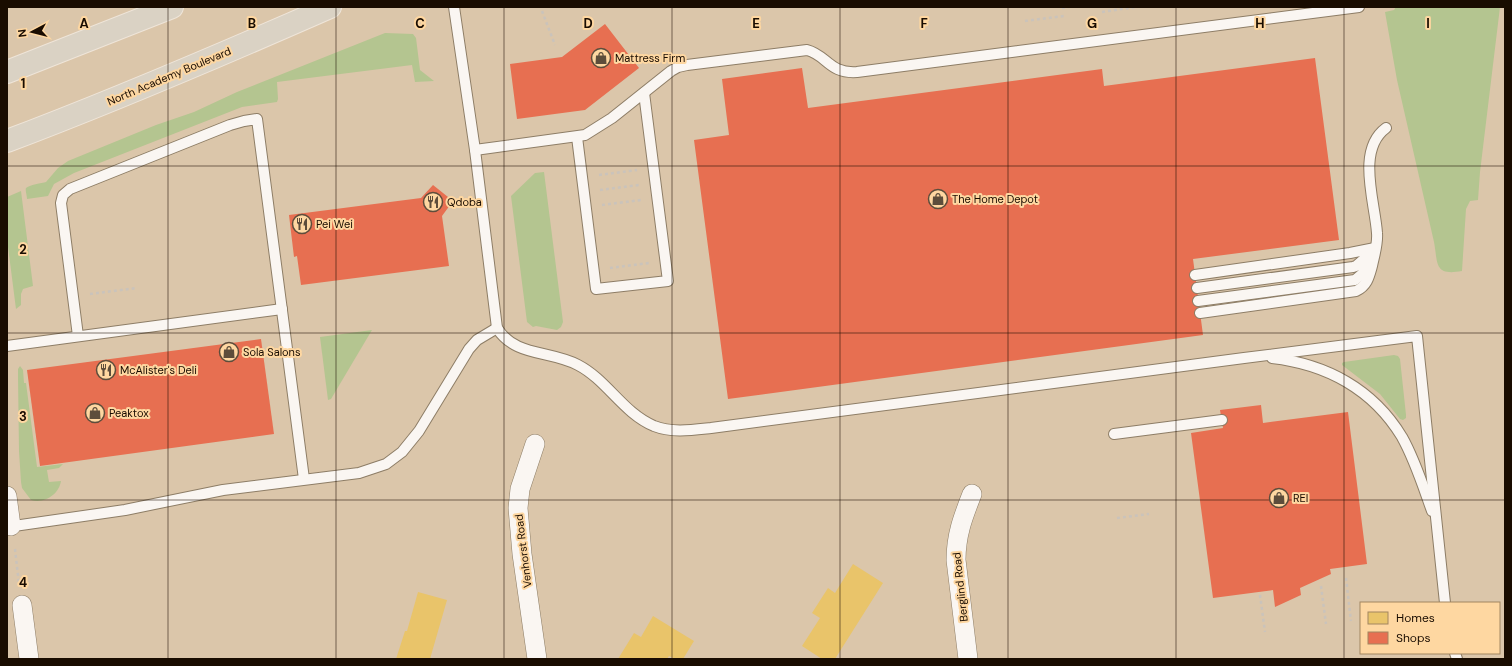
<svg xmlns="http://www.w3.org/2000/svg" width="1512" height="666" font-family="'DM Sans',sans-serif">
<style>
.green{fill:#b4c590}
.homes{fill:#e9c46a}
.shops{fill:#e76f51}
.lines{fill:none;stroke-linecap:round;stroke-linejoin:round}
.service-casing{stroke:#8d7d66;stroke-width:12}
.minor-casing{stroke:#8d7d66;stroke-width:20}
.trunk-casing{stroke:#efe5d9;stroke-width:24}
.path{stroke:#cac3bb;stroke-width:2.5;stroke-dasharray:3 3;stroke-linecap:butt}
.service{stroke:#faf6f2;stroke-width:10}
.minor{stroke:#faf6f2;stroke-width:19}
.trunk{stroke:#dad2c4;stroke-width:22}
.grid{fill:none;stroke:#190c00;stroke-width:1;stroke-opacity:0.55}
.labels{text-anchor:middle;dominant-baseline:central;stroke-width:4;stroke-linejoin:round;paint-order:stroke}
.poi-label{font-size:11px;fill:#190c00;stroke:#fed7a1;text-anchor:start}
.street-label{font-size:11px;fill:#190c00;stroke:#fed7a1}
.grid-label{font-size:13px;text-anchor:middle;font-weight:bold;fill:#190c00;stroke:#fed7a1;stroke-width:4;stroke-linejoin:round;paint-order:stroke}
</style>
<rect width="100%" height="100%" fill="#dbc6aa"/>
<g class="green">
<path d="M1396 7H1500L1480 172 1478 200 1470 201 1466 209 1462 271C1434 276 1438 264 1434 242L1397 80 1385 12 1394 10Z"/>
<path d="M385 33 413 34 416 38 420 70 434 81 415 82 412 65 277 82 278 99 277 102 242 107 74 173 54 184 48 196 27 199C27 196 25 190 26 188 29 185 42 183 46 182L58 168 68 161 156 125 194 112 237 92Z"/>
<polygon points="544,172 563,322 561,327 557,330 536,326 533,327 527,322 511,196 535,173"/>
<polygon points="21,191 33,286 23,289 21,294 21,305 16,309 7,239 7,197"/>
<polygon points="372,330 331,399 328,400 320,337"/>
<polygon points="1394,355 1398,356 1400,359 1406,415 1406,418 1403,420 1400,419 1380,394 1342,365 1342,363 1344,362"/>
<path d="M20 366 23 370 24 383H26L37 467 63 464 59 468 47 470 49 482 61 481C59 494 45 504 31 500L22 488 21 482 19 451 18 377V369Z"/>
</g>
<g class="homes">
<polygon points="853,564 883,583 835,659 822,659 802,646 820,618 812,613 828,588 835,593"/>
<polygon points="418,592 447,600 430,659 396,659 405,631 407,631"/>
<polygon points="653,616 694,641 683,659 675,659 669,656 667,659 618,659 634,633 641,637"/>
</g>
<g class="shops">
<polygon points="605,24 639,68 585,110 517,119 510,64 562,57"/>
<polygon points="1315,58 1339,240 1193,259 1203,335 728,399 694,140 729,135 722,79 802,68 808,108 1102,69 1104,86"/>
<polygon points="433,185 453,201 442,216 449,266 301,285 297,256 294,257 289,215 421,198"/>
<polygon points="261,339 274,434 40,466 27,370"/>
<polygon points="1261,405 1263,423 1348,412 1367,564 1330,569 1331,574 1300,588 1301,595 1275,607 1273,590 1213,598 1191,433 1223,428 1220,410"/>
</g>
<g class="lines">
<defs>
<g id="service">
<polyline points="454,7 475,150 497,328"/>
<polyline points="577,137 596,289 668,281 644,93"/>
<path d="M475 150 585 135 612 118 671 71 678 67 687 65 807 50C827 55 829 74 857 72L1359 7"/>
<polyline points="1195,275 1350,253 1375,248"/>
<polyline points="1197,288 1353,267 1356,266 1370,254"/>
<polyline points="1198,301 1355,280 1362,274 1369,261"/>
<path d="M1200 313 1356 291C1367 286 1369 277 1372 266 1374 256 1378 244 1377 233 1375 202 1356 150 1386 128"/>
<polyline points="78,336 61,203 63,195 70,189 230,125 244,121 257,119 304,479"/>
<polyline points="7,346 282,309"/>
<path d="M1272 358C1326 364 1373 389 1402 437 1415 460 1423 486 1432 511"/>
<polyline points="1114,434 1222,420"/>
<path d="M7 527 125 510 223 490 359 473 386 464 402 452 419 431 469 349 477 340 497 328C515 357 549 350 578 365 607 380 623 413 654 426 672 433 692 430 711 428L1244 358 1417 336 1445 603"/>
<polyline points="1455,653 1457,659"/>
</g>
<g id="minor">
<polyline points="535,444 520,489 518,508 522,554 537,659"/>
<polyline points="7,496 11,526"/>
<polyline points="22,605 29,659"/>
<path d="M968 659 956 560C956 535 963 517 972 494"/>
</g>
<g id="trunk">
<polyline points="7,72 172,7"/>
<path d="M7 141C116 100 223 54 330 7"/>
</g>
</defs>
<use href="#service" class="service-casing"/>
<use href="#minor" class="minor-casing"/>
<use href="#trunk" class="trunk-casing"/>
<g class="path">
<polyline points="1062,8 1069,7"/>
<polyline points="542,11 555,45"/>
<polyline points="1102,12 1135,7"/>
<polyline points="1025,21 1064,16"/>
<polyline points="599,175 637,170"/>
<polyline points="600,190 639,185"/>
<polyline points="602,205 641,200"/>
<polyline points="610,268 649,263"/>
<polyline points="90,294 137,288"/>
<polyline points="1117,518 1149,514"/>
<polyline points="15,549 19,584"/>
<polyline points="1346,578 1351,621"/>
<polyline points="1321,586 1326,624"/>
<polyline points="1260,595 1265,632"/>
</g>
<use href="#service" class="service"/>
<use href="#minor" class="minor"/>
<use href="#trunk" class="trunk"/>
</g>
<path class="grid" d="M168 7V659M336 7V659M504 7V659M672 7V659M840 7V659M1008 7V659M1176 7V659M1344 7V659M7 166H1505M7 333H1505M7 500H1505"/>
<defs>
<symbol id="shop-ring" viewBox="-11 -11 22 22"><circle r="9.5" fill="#fed7a1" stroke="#5d4d3b" stroke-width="1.5"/><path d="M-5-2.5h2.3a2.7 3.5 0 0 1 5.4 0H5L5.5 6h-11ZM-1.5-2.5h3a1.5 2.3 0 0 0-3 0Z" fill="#5d4d3b"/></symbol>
<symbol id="restaurant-ring" viewBox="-11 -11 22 22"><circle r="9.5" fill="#fed7a1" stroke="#5d4d3b" stroke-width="1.5"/><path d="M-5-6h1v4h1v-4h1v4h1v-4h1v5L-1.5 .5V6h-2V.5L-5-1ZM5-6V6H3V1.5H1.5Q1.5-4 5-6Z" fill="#5d4d3b"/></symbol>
</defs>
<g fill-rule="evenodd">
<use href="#shop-ring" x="590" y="47" width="22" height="22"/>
<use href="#shop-ring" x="927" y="188" width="22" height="22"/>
<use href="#restaurant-ring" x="422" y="191" width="22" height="22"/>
<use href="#restaurant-ring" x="291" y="213" width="22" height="22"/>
<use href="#shop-ring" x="218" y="341" width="22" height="22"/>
<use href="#restaurant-ring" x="95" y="359" width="22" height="22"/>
<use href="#shop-ring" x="84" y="402" width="22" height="22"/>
<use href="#shop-ring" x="1268" y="487" width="22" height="22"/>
</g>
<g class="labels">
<g class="poi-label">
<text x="615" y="58">Mattress Firm</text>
<text x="952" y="199">The Home Depot</text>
<text x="447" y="202">Qdoba</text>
<text x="316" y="224">Pei Wei</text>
<text x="243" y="352">Sola Salons</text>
<text x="120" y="370">McAlister's Deli</text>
<text x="109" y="413">Peaktox</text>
<text x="1293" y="498">REI</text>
</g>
<g class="street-label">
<text transform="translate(169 76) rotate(-23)">North Academy Boulevard</text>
<text transform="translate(523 551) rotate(-97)">Venhorst Road</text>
<text transform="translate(960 587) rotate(-96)">Berglind Road</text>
</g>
</g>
<g class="grid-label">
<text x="84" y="28">A</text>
<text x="252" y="28">B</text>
<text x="420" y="28">C</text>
<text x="588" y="28">D</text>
<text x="756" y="28">E</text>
<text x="924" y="28">F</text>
<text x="1092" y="28">G</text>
<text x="1260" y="28">H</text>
<text x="1428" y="28">I</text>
<text x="23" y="88">1</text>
<text x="23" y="254">2</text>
<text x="23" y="421">3</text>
<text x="23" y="587">4</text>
</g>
<rect width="1512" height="666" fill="none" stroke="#190c00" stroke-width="16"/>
<rect x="1360" y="602" width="140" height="52" fill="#fed7a1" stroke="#a28661"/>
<rect x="1368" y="612" width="20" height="12" fill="#e9c46a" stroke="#a28661"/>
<text x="1396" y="622" font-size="12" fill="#190c00">Homes</text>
<rect x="1368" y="632" width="20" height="12" fill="#e76f51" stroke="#a28661"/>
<text x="1396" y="642" font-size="12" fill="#190c00">Shops</text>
<g transform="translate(32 32) rotate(263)" stroke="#fed7a1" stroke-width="3" paint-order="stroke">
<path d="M0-3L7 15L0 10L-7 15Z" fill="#190c00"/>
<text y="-6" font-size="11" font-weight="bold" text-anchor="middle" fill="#190c00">N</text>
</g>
</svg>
